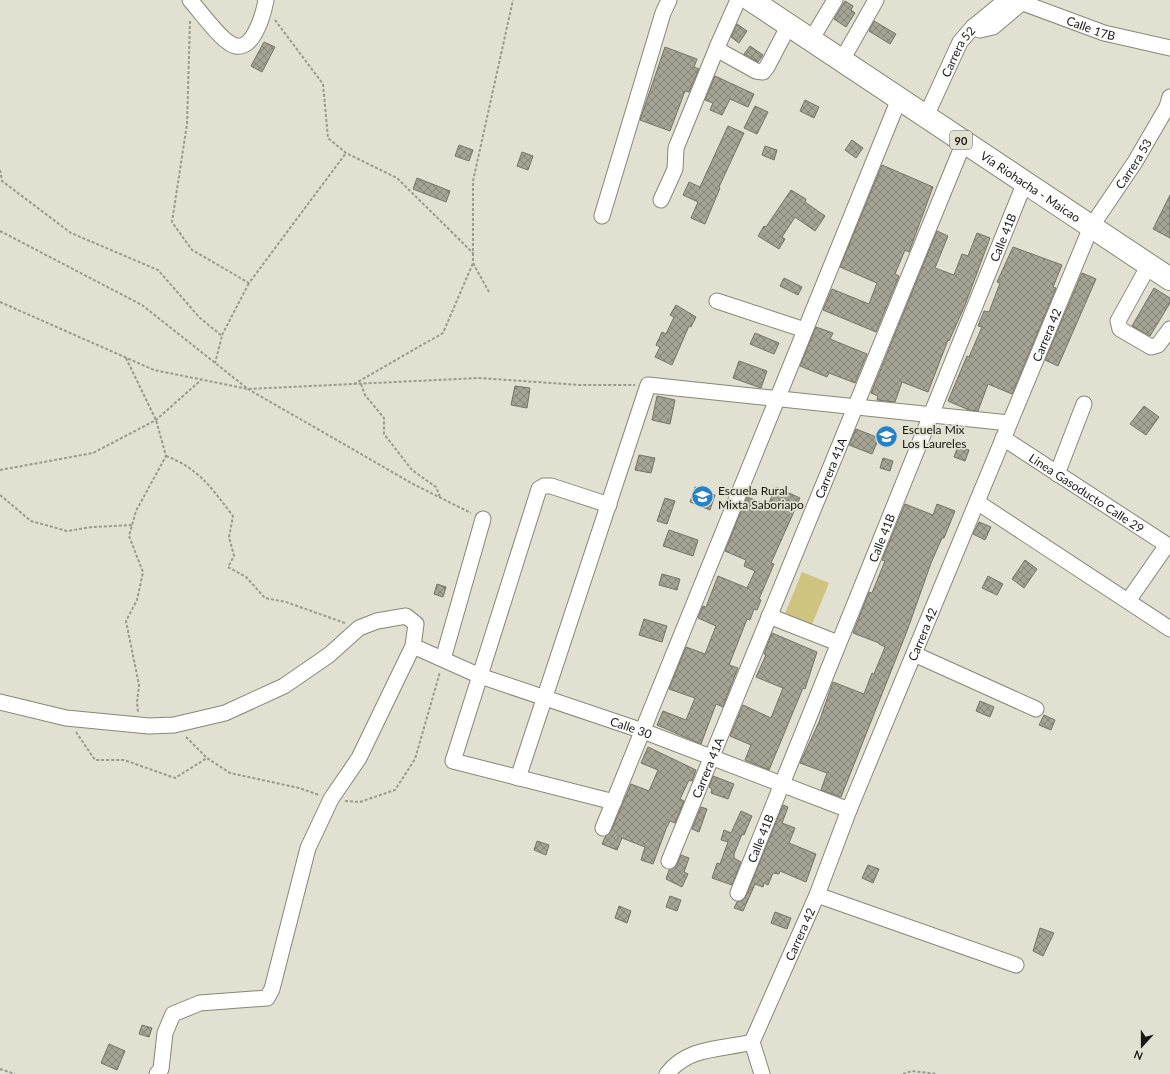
<svg xmlns="http://www.w3.org/2000/svg" width="1170" height="1074" font-family="Lato,sans-serif">
<style>
.pitch{fill:#cec47f}
.building{fill:url(#building-cross-hatch);stroke:#757365}
.lines{fill:none;stroke-linecap:round;stroke-linejoin:round}
.minor-casing{stroke:#888677;stroke-width:17}
.highway-casing{stroke:#888677;stroke-width:24}
.path{stroke:#9b998d;stroke-width:2;stroke-dasharray:3 2;stroke-linecap:butt}
.minor{stroke:#fff;stroke-width:15}
.highway{stroke:#fff;stroke-width:22}
.labels{text-anchor:middle;dominant-baseline:central;stroke-width:3.5;stroke-linejoin:round;paint-order:stroke}
.shield{fill:#e2e0d0;stroke:#55544c;stroke-width:1}
.shield-label{font-size:11px;font-weight:bold;fill:#191813}
.street-label{font-size:12px;fill:#191813;stroke:#e2e0d0}
.poi-label{font-size:12px;fill:#191813;stroke:#e2e0d0;text-anchor:start}
</style>
<defs>
<pattern id="building-cross-hatch" width="8" height="8" patternUnits="userSpaceOnUse"><rect width="8" height="8" fill="#a5a394"/><path d="M0 0l8 8M0 8l8-8" fill="none" stroke="#868478"/></pattern>
</defs>
<rect width="100%" height="100%" fill="#e2e0d0"/>
<polygon class="pitch" points="802,572 829,583 811,627 784,616"/>
<g class="building">
<polygon points="845,1 853,6 851,10 855,13 846,27 834,19"/>
<polygon points="874,21 896,34 890,44 869,31"/>
<polygon points="737,24 747,31 739,43 731,37"/>
<polygon points="264,42 275,47 262,72 251,66"/>
<polygon points="750,46 763,55 758,62 744,54"/>
<polygon points="665,47 697,59 694,67 699,69 689,92 685,91 670,131 640,120"/>
<polygon points="715,76 754,94 748,107 730,99 722,115 710,110 713,103 705,100"/>
<polygon points="805,100 819,107 814,118 800,111"/>
<polygon points="755,106 768,112 757,134 744,128"/>
<polygon points="728,126 744,133 719,187 720,188 705,224 691,218 698,202 683,195 689,182 700,187"/>
<polygon points="852,140 863,148 856,158 845,150"/>
<polygon points="459,145 473,150 469,161 455,156"/>
<polygon points="765,146 777,150 774,160 762,155"/>
<polygon points="522,152 533,156 528,170 517,166"/>
<polygon points="882,165 933,187 909,252 905,250 895,274 899,276 876,332 823,310 832,289 869,304 877,283 840,267"/>
<polygon points="417,178 450,191 446,202 413,189"/>
<polygon points="791,190 806,199 805,202 825,216 815,231 795,217 782,237 785,239 779,249 758,236 764,226 766,227"/>
<polygon points="1170,195 1170,238 1153,229"/>
<polygon points="937,231 948,236 935,268 954,275 962,254 968,256 977,233 990,238 965,305 949,341 948,340 928,392 902,382 895,402 877,400 878,396 871,393"/>
<polygon points="1013,247 1062,265 1053,287 1056,288 1012,394 988,384 978,411 969,410 948,401 967,356 969,357 982,327 978,326 984,311 989,312 1000,283 997,282"/>
<polygon points="1082,273 1096,279 1058,366 1045,360"/>
<polygon points="784,278 802,287 798,295 780,286"/>
<polygon points="1154,288 1170,298 1170,303 1150,336 1132,326"/>
<polygon points="676,305 696,317 691,327 689,326 672,365 655,357 660,347 656,345 662,332 666,334 674,317 670,315"/>
<polygon points="816,327 833,333 830,339 867,354 855,383 829,373 827,377 800,366"/>
<polygon points="755,333 779,343 774,354 750,344"/>
<polygon points="739,361 767,371 761,388 733,378"/>
<polygon points="515,386 530,388 527,408 511,405"/>
<polygon points="657,396 675,400 670,424 652,420"/>
<polygon points="1144,406 1159,417 1146,435 1130,424"/>
<polygon points="856,429 879,438 872,454 849,445"/>
<polygon points="958,446 969,450 965,461 954,457"/>
<polygon points="639,455 655,458 651,473 635,470"/>
<polygon points="883,458 893,461 890,471 880,468"/>
<polygon points="695,487 715,495 710,510 690,502"/>
<polygon points="776,487 800,498 771,563 774,564 759,599 761,600 757,610 754,609 750,620 747,619 729,665 738,668 726,698 723,707 716,704 701,744 657,725 663,711 686,720 695,698 669,689 686,647 705,654 716,626 698,618 703,606 706,607 718,576 747,588 755,571 744,566 746,560 725,551 747,497 768,505"/>
<polygon points="665,498 675,501 667,524 657,521"/>
<polygon points="905,504 933,515 937,504 955,511 944,538 942,538 931,563 907,631 841,797 821,790 827,773 800,763 819,722 833,682 864,694 872,673 874,674 885,647 879,644 879,643 853,633 869,592 872,593 885,561 882,560"/>
<polygon points="979,522 991,527 985,540 973,534"/>
<polygon points="669,530 698,540 693,556 663,546"/>
<polygon points="1025,560 1037,569 1024,588 1012,579"/>
<polygon points="662,574 680,579 677,590 659,585"/>
<polygon points="988,576 1003,584 997,595 982,588"/>
<polygon points="437,584 446,587 443,597 434,594"/>
<polygon points="644,619 667,626 662,642 639,635"/>
<polygon points="772,633 817,652 805,689 803,688 769,770 745,760 751,745 730,736 743,705 771,718 783,688 756,677 766,655 764,654"/>
<polygon points="980,701 994,707 990,717 976,711"/>
<polygon points="1044,715 1055,720 1051,730 1039,725"/>
<polygon points="648,747 696,770 692,781 689,780 680,799 684,801 675,823 670,821 666,829 653,864 641,860 645,847 622,838 617,850 602,844 605,837 611,831 631,784 649,791 658,770 641,763"/>
<polygon points="713,776 734,784 728,799 711,793 712,789 709,787"/>
<polygon points="783,805 788,807 782,823 795,828 789,843 816,854 806,882 780,871 779,874 773,873 768,885 764,883 763,887 755,884 743,911 734,908 737,902 743,900 746,896"/>
<polygon points="701,807 707,809 699,832 692,829"/>
<polygon points="741,811 752,816 744,835 742,834 734,854 734,858 741,862 732,885 712,878 717,863 720,864 728,842 721,840 724,830 731,833"/>
<polygon points="537,841 549,845 546,855 534,850"/>
<polygon points="681,855 689,858 684,872 688,874 682,887 666,879 669,870 677,865"/>
<polygon points="868,865 879,869 873,883 862,878"/>
<polygon points="670,896 681,900 677,911 666,907"/>
<polygon points="619,906 631,911 627,923 615,918"/>
<polygon points="775,912 791,918 787,929 771,923"/>
<polygon points="1040,928 1054,933 1043,956 1033,951"/>
<polygon points="142,1025 152,1028 149,1037 139,1034"/>
<polygon points="109,1044 125,1051 117,1070 101,1063"/>
</g>
<g class="lines">
<defs>
<g id="minor">
<path d="M190 0C200 11 217 35 228 42 251 60 263 16 266 0"/>
<polyline points="738,0 718,45 720,51 756,71 763,72 767,67 789,25"/>
<path id="s1" d="M1015 0 1104 33 1170 48"/>
<polyline points="973,27 980,30 993,27 1025,0"/>
<polyline points="811,40 835,0"/>
<polyline points="842,60 876,0"/>
<path id="s2" d="M926 116 960 42 973 27 1006 0"/>
<polyline points="661,200 675,169 676,148 718,45"/>
<polyline points="602,216 663,13 669,0"/>
<polyline points="1149,265 1118,321 1120,329 1151,347 1158,345 1170,329"/>
<polyline points="717,301 805,330"/>
<path id="s3" d="M1003 438 1170 547"/>
<polyline points="1057,474 1084,404"/>
<polyline points="977,502 1170,629"/>
<polyline points="609,505 551,486 544,486 539,489 453,761 614,802"/>
<polyline points="1128,601 1167,545"/>
<polyline points="769,616 838,643"/>
<path id="s4" d="M413 646 480 676 643 731 849 810"/>
<polyline points="914,654 1036,709"/>
<polyline points="443,659 483,519"/>
<polyline points="0,702 66,718 149,726 174,725 225,713 284,686 329,655 359,628 377,621 406,616 416,624 413,646 359,758 331,799 308,848 272,989 267,998 200,1003 173,1014 165,1033 161,1069 157,1074"/>
<polyline points="518,778 648,385 1009,423"/>
<polyline points="603,828 899,99"/>
<path id="s5" d="M669 861 964 142"/>
<path id="s6" d="M738 893 1025 182"/>
<polyline points="817,895 1016,965"/>
<path id="s7" d="M752 1042 817 895 849 810 1091 227 1135 162 1167 107 1170 97"/>
<polyline points="752,1042 762,1074"/>
<path d="M667 1074C688 1046 722 1050 752 1042"/>
</g>
<g id="highway">
<path id="s8" d="M751 0 1170 279"/>
</g>
</defs>
<use href="#minor" class="minor-casing"/>
<use href="#highway" class="highway-casing"/>
<g class="path">
<polyline points="275,20 323,84 328,138 346,153 397,178 473,253"/>
<polyline points="190,21 187,124 172,222 192,250 249,283 346,153"/>
<polyline points="0,170 2,181 71,233 158,270 200,318 222,336 215,363"/>
<polyline points="0,231 142,305 248,389 413,484 471,513"/>
<polyline points="489,292 473,263 473,181 513,0"/>
<polyline points="0,302 154,370 248,389 479,378 580,385 635,385"/>
<polyline points="222,335 249,283"/>
<polyline points="126,358 156,420 166,456 136,511 129,536 143,572 137,600 126,621 139,685 137,702 138,712"/>
<polyline points="354,384 443,333 473,263"/>
<polyline points="361,384 365,395 384,418 384,434 412,470 436,487 440,497"/>
<path d="M166 456C200 469 212 489 233 516L229 537 234 556 228 567 246 577 265 598 286 602 345 623"/>
<polyline points="0,470 93,453 156,420 201,380"/>
<polyline points="0,495 31,521 67,531 92,527 133,525"/>
<polyline points="76,732 95,760 124,760 175,778 207,758"/>
<polyline points="186,737 207,758 230,773 299,788 319,795"/>
<polyline points="345,801 360,802 395,790 415,759 440,672"/>
<polyline points="0,1069 15,1074"/>
<polyline points="903,1074 912,1071 937,1074"/>
</g>
<use href="#minor" class="minor"/>
<use href="#highway" class="highway"/>
</g>
<defs>
<symbol id="school-disc" viewBox="-11 -11 22 22"><circle r="9.5" fill="#2182ce" stroke="#e2e0d0"/><path d="M0-5L7-2L0 1L-7-2ZM-4 1L0 2.5L4 1V4Q0 6-4 4Z" fill="#fff"/></symbol>
</defs>
<g fill-rule="evenodd">
<use href="#school-disc" x="874" y="424" width="25" height="25"/>
<use href="#school-disc" x="690" y="484" width="25" height="25"/>
</g>
<g class="labels">
<rect class="shield" x="950" y="131" width="22" height="18" rx="3"/>
<g class="shield-label">
<text x="961" y="140">90</text>
</g>
<g class="street-label">
<text stroke="none"><textPath href="#s1" startOffset="81">Calle 17B</textPath></text>
<text stroke="none"><textPath href="#s2" startOffset="72">Carrera 52</textPath></text>
<text stroke="none"><textPath href="#s7" startOffset="959">Carrera 53</textPath></text>
<text stroke="none"><textPath href="#s8" startOffset="336">Vía Riohacha - Maicao</textPath></text>
<text stroke="none"><textPath href="#s6" startOffset="707">Calle 41B</textPath></text>
<text stroke="none"><textPath href="#s7" startOffset="766">Carrera 42</textPath></text>
<text stroke="none"><textPath href="#s5" startOffset="425">Carrera 41A</textPath></text>
<text stroke="none"><textPath href="#s3" startOffset="100">Linea Gasoducto Calle 29</textPath></text>
<text stroke="none"><textPath href="#s6" startOffset="383">Calle 41B</textPath></text>
<text stroke="none"><textPath href="#s7" startOffset="442">Carrera 42</textPath></text>
<text stroke="none"><textPath href="#s4" startOffset="233">Calle 30</textPath></text>
<text stroke="none"><textPath href="#s5" startOffset="101">Carrera 41A</textPath></text>
<text stroke="none"><textPath href="#s6" startOffset="59">Calle 41B</textPath></text>
<text stroke="none"><textPath href="#s7" startOffset="118">Carrera 42</textPath></text>
</g>
<g class="poi-label">
<text x="902" y="429">Escuela Mix<tspan x="902" dy="14">Los Laureles</tspan></text>
<text x="718" y="490">Escuela Rural<tspan x="718" dy="14">Mixta Saboriapo</tspan></text>
</g>
</g>
<g transform="translate(1142 1046) rotate(201)" stroke="#e2e0d0" stroke-width="3" paint-order="stroke">
<path d="M0-3L7 15L0 10L-7 15Z" fill="#191813"/>
<text y="-6" font-size="11" font-weight="bold" text-anchor="middle" fill="#191813">N</text>
</g>
</svg>
